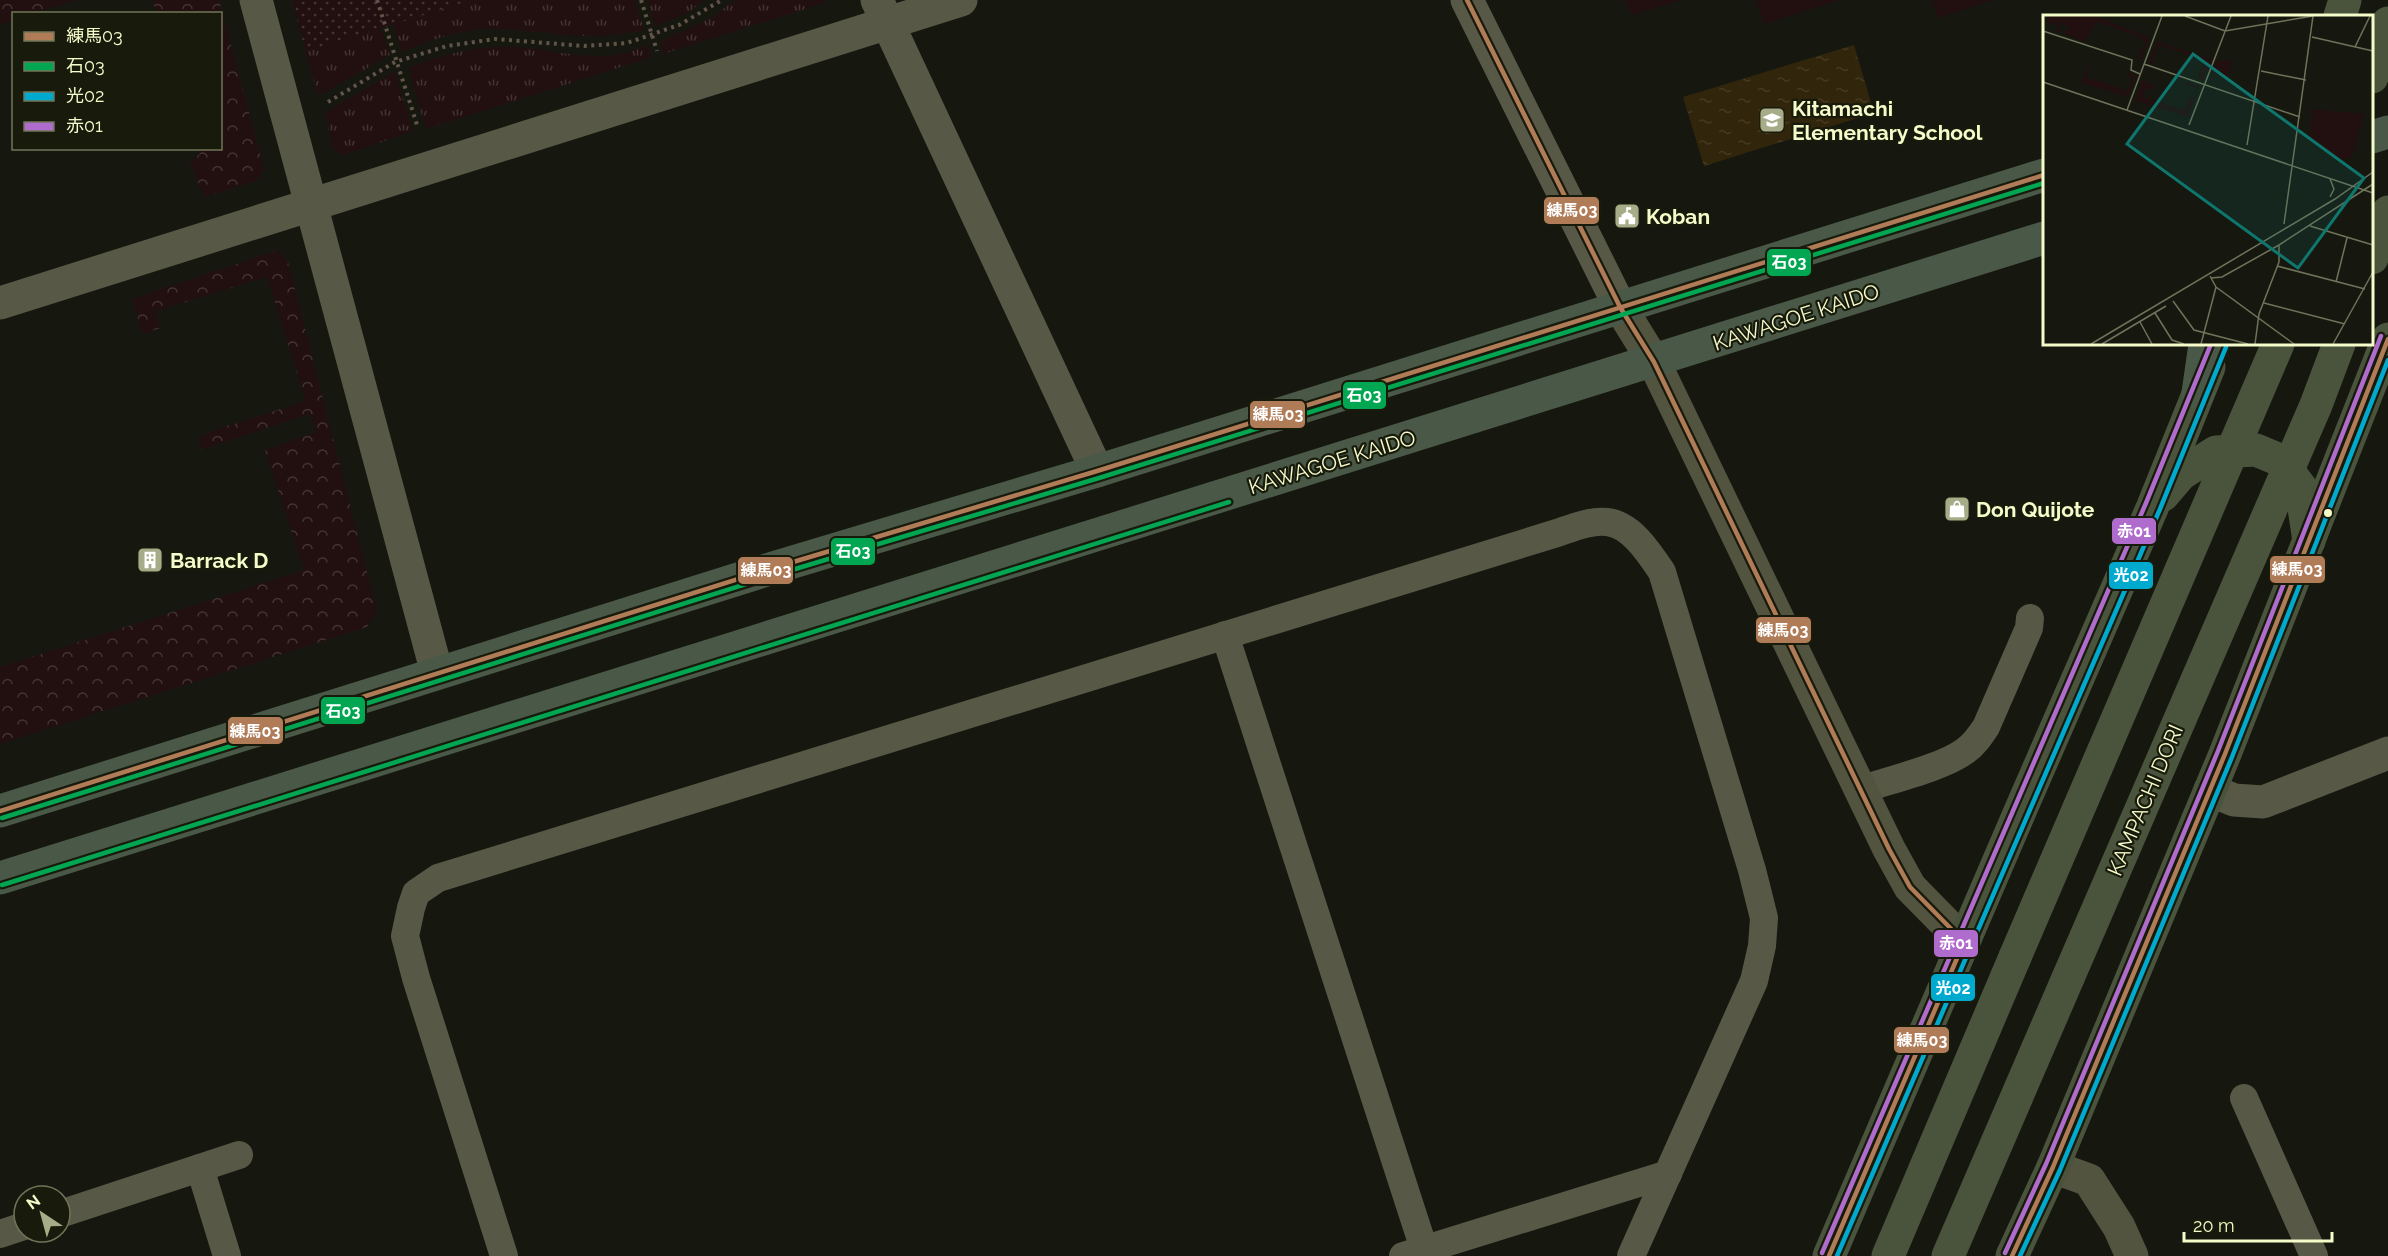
<svg xmlns="http://www.w3.org/2000/svg" width="2388" height="1256" font-family="Raleway,'Noto Sans JP',sans-serif">
<style>
.grass{fill:url(#grass-tufts)}
.forest{fill:url(#forest-crowns)}
.park{fill:url(#park-dots)}
.garden{fill:#221010}
.water{fill:url(#water-ripples)}
.lines{fill:none;stroke-linecap:round;stroke-linejoin:round}
.path{stroke:#615449;stroke-width:4;stroke-dasharray:3 4.5;stroke-linecap:butt}
.lane{stroke:#575845;stroke-width:28}
.street{stroke:#575845;stroke-width:33}
.secondary{stroke:#52543f;stroke-width:33}
.primary{stroke:#4a543d;stroke-width:33}
.highway{stroke:#4a5847;stroke-width:33}
.primary-bridge{stroke:#4a543d;stroke-width:33}
.bus-1-casing{stroke:#181b0c;stroke-width:9}
.bus-2-casing{stroke:#181b0c;stroke-width:9}
.bus-3-casing{stroke:#181b0c;stroke-width:9}
.bus-4-casing{stroke:#181b0c;stroke-width:9}
.bus-1{stroke:#b07c57;stroke-width:4.5}
.bus-2{stroke:#00a651;stroke-width:4.5}
.bus-3{stroke:#00a9ce;stroke-width:4.5}
.bus-4{stroke:#b06ccc;stroke-width:4.5}
.bus-dot{fill:#f5fbc9;stroke:#181b0c;stroke-width:2}
.labels{text-anchor:middle;dominant-baseline:central;stroke-width:4.5;stroke-linejoin:round;paint-order:stroke}
.poi-label{font-size:21px;font-weight:bold;fill:#f5fbc9;stroke:#181b0c;text-anchor:start}
.street-label{font-size:21px;fill:#f5fbc9;stroke:#181b0c}
.inset-road{fill:none;stroke:#6f735a;stroke-width:1.5}
.view{fill:#0f766e;fill-opacity:0.15;stroke:#0f766e;stroke-width:3}
.inset-edge{fill:none;stroke:#f5fbc9;stroke-width:3}
.line-badge{stroke:#181b0c;stroke-width:2}
.badge-label{font-size:16px;text-anchor:middle;font-weight:bold;fill:#fff}
</style>
<defs>
<pattern id="grass-tufts" width="24" height="20" patternUnits="userSpaceOnUse" patternTransform="scale(1.5)"><rect width="24" height="20" fill="#221010"/><path d="M3 7l-1-3M5 7V3M7 7l1-3M15 17l-1-3M17 17v-4M19 17l1-3" fill="none" stroke="#433431"/></pattern>
<pattern id="forest-crowns" width="20" height="18" patternUnits="userSpaceOnUse" patternTransform="scale(1.5)"><rect width="20" height="18" fill="#221010"/><path d="M2 6a3 3 0 1 1 6 0M12 15a3 3 0 1 1 6 0" fill="none" stroke="#433431"/></pattern>
<pattern id="park-dots" width="8" height="8" patternUnits="userSpaceOnUse" patternTransform="scale(1.5)"><rect width="8" height="8" fill="#221010"/><path d="M2 2h.1M6 6h.1" fill="none" stroke="#433431" stroke-width="1.8" stroke-linecap="round"/></pattern>
<pattern id="water-ripples" width="26" height="14" patternUnits="userSpaceOnUse" patternTransform="scale(1.5)"><rect width="26" height="14" fill="#31250b"/><path d="M2 4q2-2 4 0t4 0M15 11q2-2 4 0t4 0" fill="none" stroke="#453b22"/></pattern>
</defs>
<rect width="100%" height="100%" fill="#161810"/>
<g class="grass">
<path d="M471 0H635L644 30C588 42 555 32 501 29 467 27 433 39 402 52L393 25Z"/>
<polygon points="647,0 705,0 686,14 655,26"/>
<polygon points="735,0 825,0 824,3 663,54 660,42 714,16"/>
<polygon points="381,28 390,55 318,96 306,52"/>
<path d="M647 45 652 57 426 129 408 68C443 54 478 45 516 47 551 49 585 61 621 54 630 52 639 48 647 45Z"/>
<polygon points="395,71 413,131 344,155 333,149 325,113"/>
</g>
<g class="forest">
<polygon points="0,0 78,0 35,13 14,14 13,20 0,25"/>
<polygon points="152,0 219,0 264,169 256,181 204,197 190,162 200,154 198,149 220,148 220,14 156,13"/>
<polygon points="278,250 288,262 377,611 367,627 0,744 0,667 304,570 265,450 316,432 310,414 200,450 199,438 215,430 306,401 267,277 156,311 160,328 143,334 132,299"/>
</g>
<polygon class="park" points="292,0 471,0 306,52"/>
<g class="garden">
<polygon points="1624,0 1681,0 1633,15"/>
<polygon points="1756,0 1839,0 1764,24"/>
<polygon points="1932,0 1994,0 1938,18"/>
</g>
<polygon class="water" points="1854,45 1874,113 1704,166 1683,97"/>
<g class="lines">
<g class="path">
<polyline points="377,0 418,128"/>
<polyline points="641,0 657,51"/>
<polyline points="328,102 395,62 447,46 495,39 584,46 627,43 679,25 722,0"/>
</g>
<g class="lane">
<polyline points="1225,635 1424,1249"/>
<path d="M1860 790C1889 780 1942 768 1965 751 1974 745 1980 736 1986 727L2029 628 2030 618"/>
<polyline points="2244,1098 2314,1256"/>
<polyline points="200,1168 227,1256"/>
<polyline points="60,1214 239,1155"/>
<polyline points="0,1234 24,1226"/>
<path d="M504 1256 416 978 405 936 411 908 416 893 438 878 1557 533C1572 528 1591 520 1607 522 1631 524 1650 554 1662 572L1752 870 1764 918 1762 946 1754 981 1631 1256"/>
<polyline points="1403,1256 1668,1174"/>
</g>
<g class="street">
<polyline points="256,0 437,673"/>
<polyline points="877,0 1097,471"/>
<polyline points="1467,0 1620,307"/>
<polyline points="0,303 961,0"/>
<polyline points="2210,790 2234,800 2263,802 2388,753"/>
</g>
<g class="secondary">
<polyline points="1620,307 1654,362 1889,849 1910,887 1964,942"/>
<polyline points="2053,1167 2089,1180 2119,1227 2132,1256"/>
</g>
<g class="primary">
<polyline points="2340,16 2345,0"/>
<polyline points="2372,258 2388,212"/>
<polyline points="2163,495 2181,474 2216,452 2256,450 2280,460 2301,488 2309,541"/>
<polyline points="1829,1256 2024,802 2153,506 2209,367"/>
<polyline points="1888,1256 2015,957"/>
<polyline points="1948,1256 2068,978"/>
<polyline points="2012,1256 2053,1167 2225,754 2388,339"/>
</g>
<g class="highway">
<polyline points="2372,137 2388,132"/>
<polyline points="2198,393 2205,344"/>
<polyline points="0,811 773,568 1097,471 2044,175"/>
<polyline points="0,878 2044,238"/>
</g>
<g class="primary-bridge">
<polyline points="2372,77 2388,23"/>
<polyline points="2015,957 2278,344"/>
<polyline points="2068,978 2316,405 2339,344"/>
</g>
<defs>
<g id="bus-1">
<polyline points="1467,0 1620,307 1654,362 1889,849 1910,887 1964,942 1829,1256"/>
<polyline points="0,811 773,568 1097,471 2044,175"/>
<polyline points="2012,1256 2053,1167 2225,754 2388,339"/>
</g>
<g id="bus-2">
<polyline points="2,818 775,575 1099,478 2044,183"/>
<polyline points="2,885 1229,502"/>
</g>
<g id="bus-3">
<polyline points="1837,1256 2160,509 2226,347"/>
<polyline points="2020,1256 2060,1170 2232,757 2388,360"/>
</g>
<g id="bus-4">
<polyline points="1822,1253 2146,503 2211,344"/>
<polyline points="2005,1253 2046,1164 2218,751 2381,336"/>
</g>
</defs>
<use href="#bus-1" class="bus-1-casing"/>
<use href="#bus-2" class="bus-2-casing"/>
<use href="#bus-3" class="bus-3-casing"/>
<use href="#bus-4" class="bus-4-casing"/>
<use href="#bus-1" class="bus-1"/>
<use href="#bus-2" class="bus-2"/>
<use href="#bus-3" class="bus-3"/>
<use href="#bus-4" class="bus-4"/>
</g>
<defs>
<symbol id="school-square" viewBox="-11 -11 22 22"><rect x="-9" y="-9" width="18" height="18" rx="4" fill="#a7ac88" stroke="#181b0c"/><path d="M0-5L7-2L0 1L-7-2ZM-4 1L0 2.5L4 1V4Q0 6-4 4Z" fill="#fff"/></symbol>
<symbol id="civic-square" viewBox="-11 -11 22 22"><rect x="-9" y="-9" width="18" height="18" rx="4" fill="#a7ac88" stroke="#181b0c"/><path d="M-.6-6.5H3V-4.5H.6V-3L4-1V1h2V6H-6V1h2V-1L-.6-3ZM-1.2 2.5V6h2.4V2.5Z" fill="#fff"/></symbol>
<symbol id="shop-square" viewBox="-11 -11 22 22"><rect x="-9" y="-9" width="18" height="18" rx="4" fill="#a7ac88" stroke="#181b0c"/><path d="M-5-2.5h2.3a2.7 3.5 0 0 1 5.4 0H5L5.5 6h-11ZM-1.5-2.5h3a1.5 2.3 0 0 0-3 0Z" fill="#fff"/></symbol>
<symbol id="building-square" viewBox="-11 -11 22 22"><rect x="-9" y="-9" width="18" height="18" rx="4" fill="#a7ac88" stroke="#181b0c"/><path d="M-4-6H4V6H1V3H-1V6H-4ZM-2.5-4.3h1.7v1.8h-1.7ZM.8-4.3h1.7v1.8H.8ZM-2.5-1h1.7V.8h-1.7ZM.8-1h1.7V.8H.8Z" fill="#fff"/></symbol>
</defs>
<g fill-rule="evenodd">
<use href="#school-square" x="1757" y="105" width="30" height="30"/>
<use href="#civic-square" x="1612" y="201" width="30" height="30"/>
<use href="#shop-square" x="1942" y="494" width="30" height="30"/>
<use href="#building-square" x="135" y="545" width="30" height="30"/>
</g>
<circle class="bus-dot" cx="2328" cy="513" r="5"/>
<g class="labels">
<g class="poi-label">
<text x="1792" y="108">Kitamachi<tspan x="1792" dy="24">Elementary School</tspan></text>
<text x="1646" y="216">Koban</text>
<text x="1976" y="509">Don Quijote</text>
<text x="170" y="560">Barrack D</text>
</g>
<g class="street-label">
<text transform="translate(1796 317) rotate(-18)">KAWAGOE KAIDO</text>
<text transform="translate(1332 462) rotate(-17)">KAWAGOE KAIDO</text>
<text transform="translate(2145 800) rotate(-67)">KAMPACHI DORI</text>
</g>
</g>
<g transform="translate(2043 15)">
<rect width="330" height="330" fill="#161810"/>
<path d="M6 1H53L107 23 98 45 94 44 103 27 92 20 53 7 42 27 21 19 26 12 17 9V18L13 17 15 11 2 6ZM114 26 168 44 160 65 154 64 161 45 116 30 109 49 106 48ZM47 43 44 62 85 76 89 62 85 60 83 64 85 57 93 60 85 82 29 65 39 67ZM99 65 111 71 110 74H103L100 82 141 95 145 85H150L140 81 151 83 154 73 142 70 143 67 156 71 145 102 92 86Z" fill="#221010"/>
<path d="M174 45 189 46 184 63 169 58Z" fill="#221010"/>
<path d="M270 94 321 99 309 142 299 145 288 141 289 137 266 125Z" fill="#221010"/>
<path class="inset-road" d="M142 1 182 16 270 1M0 16 89 45 88 55 97 59M269 22 330 36M312 32 327 1M101 49 257 102M218 56 263 65M0 67 330 178M84 95 119 1M146 110 188 1M204 130 225 1M287 182 291 174 287 164M241 209 270 1M267 211 330 230M234 251 322 274M167 261 173 272 251 329M168 263 179 262 236 230 330 169M293 267 304 223M130 286 151 315 205 329M221 288 302 309M112 298 129 325 141 329M97 307 109 329M48 329 292 184 330 157M59 329 123 291M158 329 173 272M212 329 216 299 236 247V230M290 329 330 257"/>
<path class="view" d="M150 39 321 163 255 253 84 129Z"/>
<rect width="330" height="330" class="inset-edge"/>
</g>
<g class="line-badge">
<rect x="1543" y="196" width="57" height="29" rx="6" fill="#b07c57"/>
<rect x="1766" y="248" width="46" height="29" rx="6" fill="#00a651"/>
<rect x="1342" y="381" width="45" height="29" rx="6" fill="#00a651"/>
<rect x="1249" y="400" width="57" height="29" rx="6" fill="#b07c57"/>
<rect x="2111" y="517" width="46" height="28" rx="6" fill="#b06ccc"/>
<rect x="830" y="537" width="46" height="29" rx="6" fill="#00a651"/>
<rect x="2269" y="555" width="57" height="29" rx="6" fill="#b07c57"/>
<rect x="737" y="556" width="57" height="29" rx="6" fill="#b07c57"/>
<rect x="2108" y="561" width="46" height="29" rx="6" fill="#00a9ce"/>
<rect x="1755" y="616" width="57" height="28" rx="6" fill="#b07c57"/>
<rect x="320" y="696" width="46" height="29" rx="6" fill="#00a651"/>
<rect x="227" y="716" width="57" height="29" rx="6" fill="#b07c57"/>
<rect x="1933" y="929" width="46" height="29" rx="6" fill="#b06ccc"/>
<rect x="1930" y="973" width="46" height="29" rx="6" fill="#00a9ce"/>
<rect x="1893" y="1026" width="57" height="28" rx="6" fill="#b07c57"/>
</g>
<g class="badge-label">
<text x="1572" y="216">練馬03</text>
<text x="1789" y="268">石03</text>
<text x="1364" y="401">石03</text>
<text x="1278" y="420">練馬03</text>
<text x="2134" y="537">赤01</text>
<text x="853" y="557">石03</text>
<text x="2297" y="575">練馬03</text>
<text x="766" y="576">練馬03</text>
<text x="2131" y="581">光02</text>
<text x="1783" y="636">練馬03</text>
<text x="343" y="717">石03</text>
<text x="255" y="737">練馬03</text>
<text x="1956" y="949">赤01</text>
<text x="1953" y="994">光02</text>
<text x="1922" y="1046">練馬03</text>
</g>
<rect x="12" y="12" width="210" height="138" fill="#181b0c" stroke="#707558" stroke-width="1.5"/>
<rect x="24" y="32" width="30" height="9" fill="#b07c57" stroke="#707558" stroke-width="1.5"/>
<text x="66" y="42" font-size="18" fill="#f5fbc9">練馬03</text>
<rect x="24" y="62" width="30" height="9" fill="#00a651" stroke="#707558" stroke-width="1.5"/>
<text x="66" y="72" font-size="18" fill="#f5fbc9">石03</text>
<rect x="24" y="92" width="30" height="9" fill="#00a9ce" stroke="#707558" stroke-width="1.5"/>
<text x="66" y="102" font-size="18" fill="#f5fbc9">光02</text>
<rect x="24" y="122" width="30" height="9" fill="#b06ccc" stroke="#707558" stroke-width="1.5"/>
<text x="66" y="132" font-size="18" fill="#f5fbc9">赤01</text>
<g transform="translate(42 1214) rotate(324)"><circle r="28" fill="#181b0c" stroke="#707558" stroke-width="1.5"/>
<path d="M0-4.5L10 22L0 15L-10 22Z" fill="#a7ac88"/>
<text y="-9" font-size="16" font-weight="bold" text-anchor="middle" fill="#f5fbc9">N</text>
</g>
<path d="M2184 1232v9h148v-9" fill="none" stroke="#f5fbc9" stroke-width="3"/>
<text x="2193" y="1232" font-size="18" fill="#f5fbc9" stroke="#181b0c" stroke-width="4.5" paint-order="stroke">20 m</text>
</svg>
